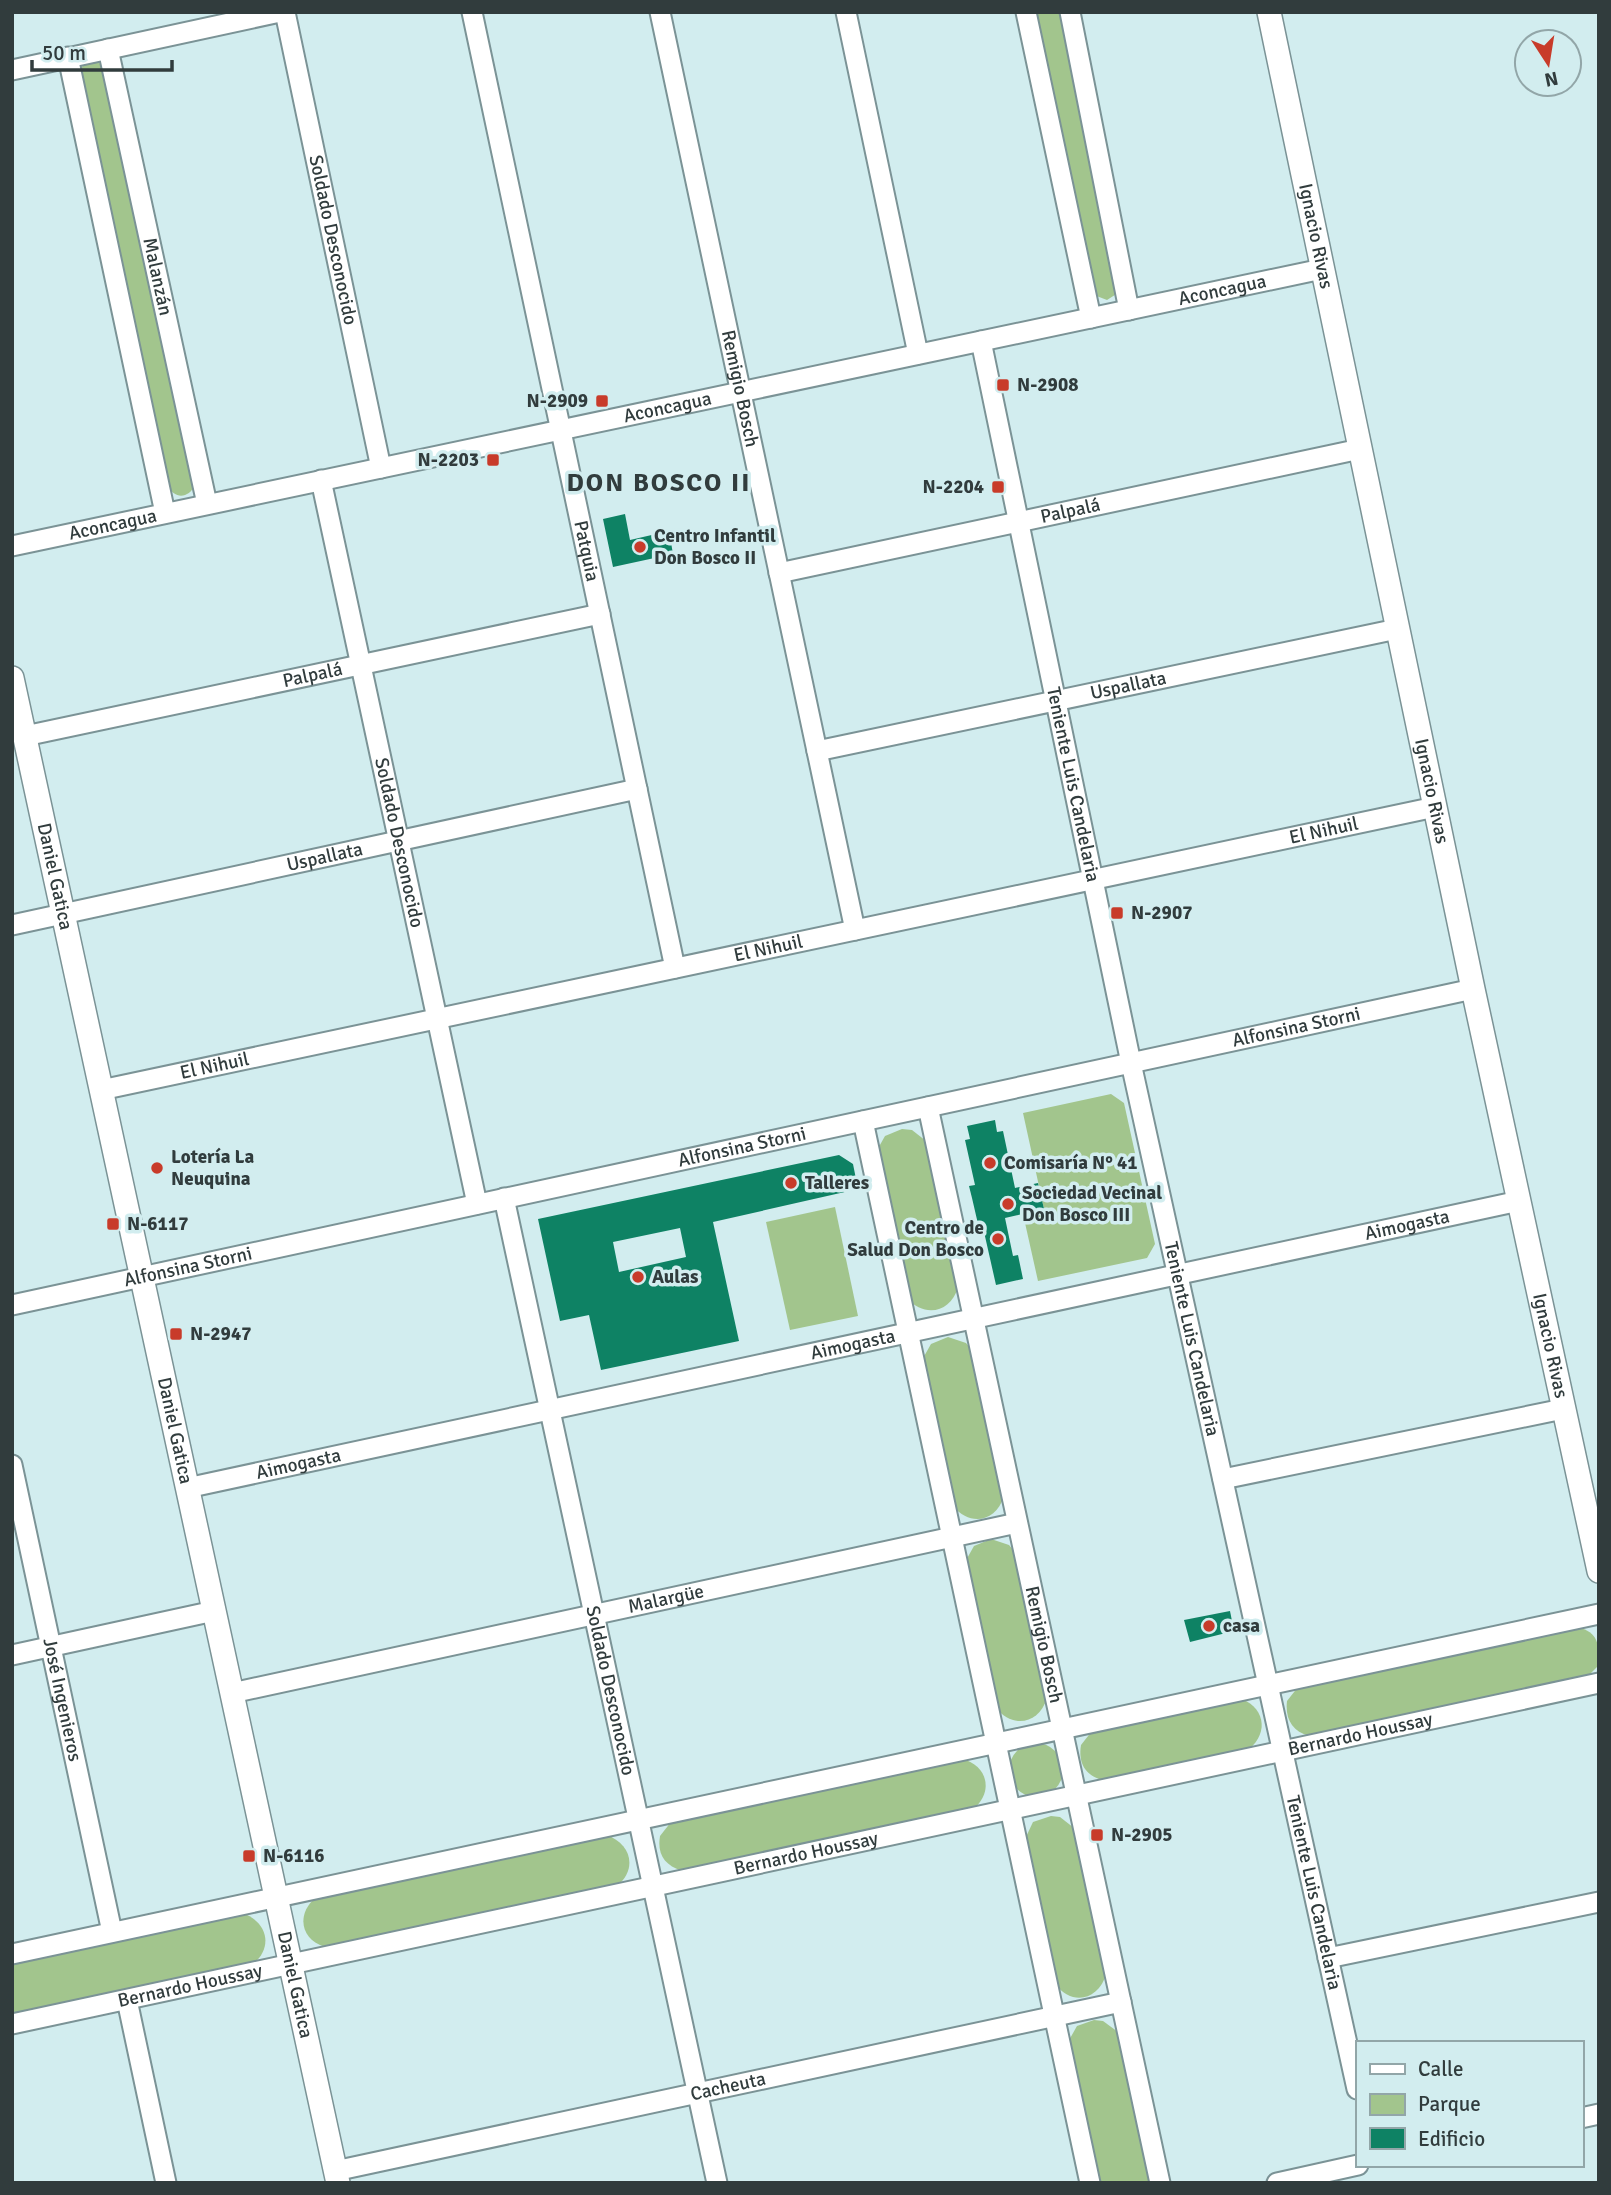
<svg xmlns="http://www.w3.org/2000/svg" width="1611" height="2195" font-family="Signika,sans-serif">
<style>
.green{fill:#a2c58d}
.building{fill:#0e8264;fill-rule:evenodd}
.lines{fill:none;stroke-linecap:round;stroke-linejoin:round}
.minor-casing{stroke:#7b9396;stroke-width:23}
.major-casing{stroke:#7b9396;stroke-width:26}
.minor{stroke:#fff;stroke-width:19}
.major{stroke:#fff;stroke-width:23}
.poi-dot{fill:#c83b2a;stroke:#d2edef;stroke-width:2.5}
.labels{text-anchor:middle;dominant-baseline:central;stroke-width:7;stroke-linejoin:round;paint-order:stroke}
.street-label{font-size:19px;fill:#313c3d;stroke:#d2edef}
.poi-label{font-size:19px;font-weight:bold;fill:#313c3d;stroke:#d2edef;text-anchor:start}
.district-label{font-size:26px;font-weight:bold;letter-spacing:2px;fill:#313c3d;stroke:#d2edef}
</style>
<rect width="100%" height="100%" fill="#d2edef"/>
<g class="green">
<polygon points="1033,12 1062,12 1118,293 1107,300 1094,295"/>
<path d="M95 61 103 65 195 485C189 498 175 500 168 486L79 74 83 65Z"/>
<polygon points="1111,1094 1124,1103 1155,1244 1147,1258 1038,1281 1023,1214 1044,1209 1023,1113"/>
<path d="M902 1129 912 1130 926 1141 958 1287C951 1313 924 1318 907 1298L876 1152 885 1136Z"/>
<polygon points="835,1207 858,1316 790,1330 766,1222"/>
<path d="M948 1337 966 1343 972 1350 1004 1496C996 1522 970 1527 953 1506L922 1360 931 1344Z"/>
<path d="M991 1539 1009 1545 1015 1552 1047 1698C1039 1724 1013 1729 996 1708L965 1562 974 1546Z"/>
<path d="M1577 1627C1599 1632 1599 1645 1599 1665L1587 1677 1309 1736C1292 1731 1285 1719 1287 1701L1298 1687Z"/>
<path d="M1238 1698C1264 1705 1270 1732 1249 1749L1102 1780C1085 1775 1078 1763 1081 1745L1092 1731Z"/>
<circle cx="1036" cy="1770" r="27"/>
<path d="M962 1759C988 1765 994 1793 973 1809L682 1871C664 1865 657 1854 660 1836L671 1822Z"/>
<path d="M1051 1816 1060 1817 1074 1828 1106 1974C1099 2000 1072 2006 1056 1985L1025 1839 1033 1822Z"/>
<path d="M606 1835C631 1843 638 1869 617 1886L325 1947C301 1940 296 1915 315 1898Z"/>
<path d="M242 1913C267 1921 274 1947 253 1964L12 2017V1962Z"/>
<polygon points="1094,2020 1103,2021 1118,2032 1149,2178 1148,2183 1097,2183 1068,2042 1077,2026"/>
</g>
<g class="building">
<polygon points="625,514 630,540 669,531 673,554 613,567 603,519"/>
<polygon points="995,1120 997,1132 1003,1131 1015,1188 1038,1183 1044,1209 1005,1218 1013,1256 1018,1255 1023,1279 996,1285 982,1223 978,1224 972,1198 969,1186 975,1185 965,1140 970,1139 967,1126"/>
<path d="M839 1155 853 1164 858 1189 713 1222 739 1341 601 1370 589 1315 560 1321 538 1219ZM680 1228 686 1257 619 1272 613 1242Z"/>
<polygon points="1230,1611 1234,1631 1190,1642 1184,1620"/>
</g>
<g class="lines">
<defs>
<g id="minor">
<path id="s1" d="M285 12 381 468"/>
<path id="s2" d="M472 12 675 968"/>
<path id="s3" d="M660 12 855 930"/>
<polyline points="846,12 918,354"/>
<polyline points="1026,12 1091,318"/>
<polyline points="1070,12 1129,310"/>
<path id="s4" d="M108 49 207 504"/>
<polyline points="68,57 165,513"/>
<polyline points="12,70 280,12"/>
<path id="s5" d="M981 341 1131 1063 1357 2089"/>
<path id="s6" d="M321 480 477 1204"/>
<path id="s7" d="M12 546 1322 269"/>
<path id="s8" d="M779 573 1360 449"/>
<path id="s9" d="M25 736 600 614"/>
<path id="s10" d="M817 751 1397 629"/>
<path id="s11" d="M12 925 637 789"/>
<path id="s12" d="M101 1090 1435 807"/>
<path id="s13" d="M928 1107 1160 2183"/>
<polyline points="863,1121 1090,2183"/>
<path id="s14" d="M504 1198 717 2183"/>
<path id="s15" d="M12 1305 1473 989"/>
<path id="s16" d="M12 1465 112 1932"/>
<polyline points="1223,1479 1563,1409"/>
<path id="s17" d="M187 1488 1519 1201"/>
<polyline points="12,1655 214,1611"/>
<path id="s18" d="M232 1693 1017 1523"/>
<polyline points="12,1954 1599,1614"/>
<polyline points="1328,1958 1599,1902"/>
<polyline points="127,2000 166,2183"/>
<path id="s19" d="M12 2024 1599 1683"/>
<polyline points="1581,2118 1599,2114"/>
<path id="s20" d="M335 2171 1121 2002"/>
<polyline points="1277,2183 1358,2165"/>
</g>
<g id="major">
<path id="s21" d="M1269 12 1473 989 1599 1571"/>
<path id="s22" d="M12 678 338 2183"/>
</g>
</defs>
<use href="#minor" class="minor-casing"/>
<use href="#major" class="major-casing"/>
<use href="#minor" class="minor"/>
<use href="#major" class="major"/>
</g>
<g class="poi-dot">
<rect x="996" y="378" width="14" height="14" rx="3.5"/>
<rect x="595" y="394" width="14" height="14" rx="3.5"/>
<rect x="486" y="453" width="14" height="14" rx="3.5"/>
<rect x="991" y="480" width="14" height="14" rx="3.5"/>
<circle cx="640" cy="547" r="7"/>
<rect x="1110" y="906" width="14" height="14" rx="3.5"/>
<circle cx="990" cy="1163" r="7"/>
<circle cx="157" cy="1168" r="7"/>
<circle cx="791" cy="1183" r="7"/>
<circle cx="1008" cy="1204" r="7"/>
<rect x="106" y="1217" width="14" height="14" rx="3.5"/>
<circle cx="998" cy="1239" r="7"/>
<circle cx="638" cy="1277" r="7"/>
<rect x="169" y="1327" width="14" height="14" rx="3.5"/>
<circle cx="1209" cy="1626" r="7"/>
<rect x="1090" y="1828" width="14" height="14" rx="3.5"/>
<rect x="242" y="1849" width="14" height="14" rx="3.5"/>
</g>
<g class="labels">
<g class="street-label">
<text stroke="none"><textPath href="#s21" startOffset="229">Ignacio Rivas</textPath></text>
<text stroke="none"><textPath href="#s1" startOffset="233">Soldado Desconocido</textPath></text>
<text stroke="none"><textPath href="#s4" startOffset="233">Malanzán</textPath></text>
<text stroke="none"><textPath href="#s7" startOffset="1237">Aconcagua</textPath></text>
<text stroke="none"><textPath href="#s3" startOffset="385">Remigio Bosch</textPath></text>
<text stroke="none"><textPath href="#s7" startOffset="670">Aconcagua</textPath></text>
<text stroke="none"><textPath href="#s8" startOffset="298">Palpalá</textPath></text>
<text stroke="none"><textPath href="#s7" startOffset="103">Aconcagua</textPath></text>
<text stroke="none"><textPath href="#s2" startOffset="551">Patquia</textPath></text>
<text stroke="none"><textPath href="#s9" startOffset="294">Palpalá</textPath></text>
<text stroke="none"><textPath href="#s10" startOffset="318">Uspallata</textPath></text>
<text stroke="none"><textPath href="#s5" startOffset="453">Teniente Luis Candelaria</textPath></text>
<text stroke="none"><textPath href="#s21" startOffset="796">Ignacio Rivas</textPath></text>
<text stroke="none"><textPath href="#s12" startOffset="1250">El Nihuil</textPath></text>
<text stroke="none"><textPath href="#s6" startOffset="371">Soldado Desconocido</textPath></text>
<text stroke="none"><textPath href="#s11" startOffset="320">Uspallata</textPath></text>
<text stroke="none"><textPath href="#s22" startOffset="203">Daniel Gatica</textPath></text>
<text stroke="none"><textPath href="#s12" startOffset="682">El Nihuil</textPath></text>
<text stroke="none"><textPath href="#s15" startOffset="1314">Alfonsina Storni</textPath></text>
<text stroke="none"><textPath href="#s12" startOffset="116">El Nihuil</textPath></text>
<text stroke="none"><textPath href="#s15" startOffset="747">Alfonsina Storni</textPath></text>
<text stroke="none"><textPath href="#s17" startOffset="1248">Aimogasta</textPath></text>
<text stroke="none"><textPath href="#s15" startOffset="180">Alfonsina Storni</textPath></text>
<text stroke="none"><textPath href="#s5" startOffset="1020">Teniente Luis Candelaria</textPath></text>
<text stroke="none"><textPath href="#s17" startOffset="681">Aimogasta</textPath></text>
<text stroke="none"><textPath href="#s21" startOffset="1363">Ignacio Rivas</textPath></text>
<text stroke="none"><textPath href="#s22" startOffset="770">Daniel Gatica</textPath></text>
<text stroke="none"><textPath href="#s17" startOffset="114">Aimogasta</textPath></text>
<text stroke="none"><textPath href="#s18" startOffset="444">Malargüe</textPath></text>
<text stroke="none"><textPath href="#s13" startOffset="550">Remigio Bosch</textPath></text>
<text stroke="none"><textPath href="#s14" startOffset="504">Soldado Desconocido</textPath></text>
<text stroke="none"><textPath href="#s16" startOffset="240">José Ingenieros</textPath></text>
<text stroke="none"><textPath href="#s19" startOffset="1379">Bernardo Houssay</textPath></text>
<text stroke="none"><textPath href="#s19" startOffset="812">Bernardo Houssay</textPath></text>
<text stroke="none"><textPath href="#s5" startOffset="1587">Teniente Luis Candelaria</textPath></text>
<text stroke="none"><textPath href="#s22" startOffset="1337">Daniel Gatica</textPath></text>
<text stroke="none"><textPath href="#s19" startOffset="182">Bernardo Houssay</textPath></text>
<text stroke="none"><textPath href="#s20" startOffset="402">Cacheuta</textPath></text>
</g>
<g class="poi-label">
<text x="1017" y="385">N-2908</text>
<text x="588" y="401" text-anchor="end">N-2909</text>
<text x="479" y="460" text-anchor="end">N-2203</text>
<text x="984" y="487" text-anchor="end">N-2204</text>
<text x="654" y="536">Centro Infantil<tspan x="654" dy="22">Don Bosco II</tspan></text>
<text x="1131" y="913">N-2907</text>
<text x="171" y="1157">Lotería La<tspan x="171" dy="22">Neuquina</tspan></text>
<text x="1004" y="1163">Comisaría N° 41</text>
<text x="805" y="1183">Talleres</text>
<text x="1022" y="1193">Sociedad Vecinal<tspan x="1022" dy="22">Don Bosco III</tspan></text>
<text x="127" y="1224">N-6117</text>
<text x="984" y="1228" text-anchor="end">Centro de<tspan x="984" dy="22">Salud Don Bosco</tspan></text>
<text x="652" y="1277">Aulas</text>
<text x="190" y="1334">N-2947</text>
<text x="1223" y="1626">casa</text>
<text x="1111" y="1835">N-2905</text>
<text x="263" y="1856">N-6116</text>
</g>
<g class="district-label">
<text x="659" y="483">DON BOSCO II</text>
</g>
</g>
<rect width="1611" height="2195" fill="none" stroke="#313c3d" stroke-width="28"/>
<rect x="1356" y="2041" width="228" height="126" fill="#d2edef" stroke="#92a6a8" stroke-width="2"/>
<rect x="1370" y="2064" width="35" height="10" fill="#ffffff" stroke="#92a6a8" stroke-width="2"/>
<text x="1418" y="2076" font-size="21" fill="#313c3d">Calle</text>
<rect x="1370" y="2094" width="35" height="21" fill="#a2c58d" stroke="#92a6a8" stroke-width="2"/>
<text x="1418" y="2111" font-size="21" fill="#313c3d">Parque</text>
<rect x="1370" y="2128" width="35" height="21" fill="#0e8264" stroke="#92a6a8" stroke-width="2"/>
<text x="1418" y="2146" font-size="21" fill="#313c3d">Edificio</text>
<g transform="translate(1548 63) rotate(168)"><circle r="33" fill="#d2edef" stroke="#92a6a8" stroke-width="2"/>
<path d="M0-5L12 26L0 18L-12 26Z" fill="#c83b2a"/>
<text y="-10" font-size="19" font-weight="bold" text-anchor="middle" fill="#313c3d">N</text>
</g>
<path d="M32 60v10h140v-10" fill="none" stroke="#313c3d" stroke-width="3.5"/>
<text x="42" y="60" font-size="21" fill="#313c3d" stroke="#d2edef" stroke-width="5" paint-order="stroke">50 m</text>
</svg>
